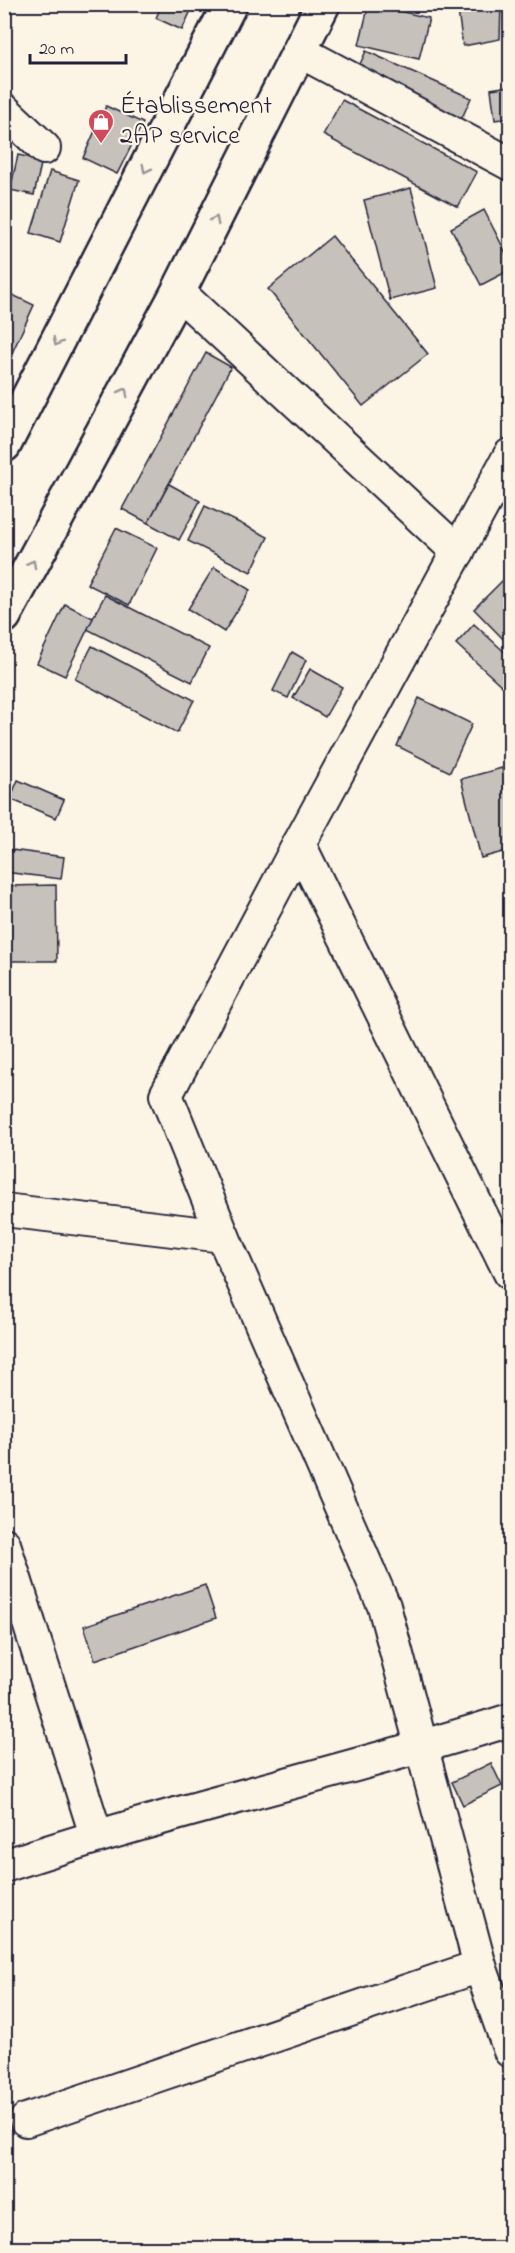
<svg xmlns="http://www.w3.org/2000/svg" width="515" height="2253" font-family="'Indie Flower',sans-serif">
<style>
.building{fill:#c6c1bb;stroke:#22223b;stroke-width:1.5}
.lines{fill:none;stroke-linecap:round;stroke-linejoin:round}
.minor-casing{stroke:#22223b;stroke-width:36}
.trunk-casing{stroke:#22223b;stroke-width:38}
.minor{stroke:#fcf5e5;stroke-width:32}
.trunk{stroke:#fcf5e5;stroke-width:33}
.oneway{stroke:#9a9698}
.labels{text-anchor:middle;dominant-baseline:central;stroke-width:4.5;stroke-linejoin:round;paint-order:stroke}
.poi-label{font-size:26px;fill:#22223b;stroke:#fcf5e5;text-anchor:start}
</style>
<rect width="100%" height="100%" fill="#fcf5e5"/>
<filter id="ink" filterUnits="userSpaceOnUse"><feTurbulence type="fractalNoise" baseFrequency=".0167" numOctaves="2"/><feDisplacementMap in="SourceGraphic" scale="12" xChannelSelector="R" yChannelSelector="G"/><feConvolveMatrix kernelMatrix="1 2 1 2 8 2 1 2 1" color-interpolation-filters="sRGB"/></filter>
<g filter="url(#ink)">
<g class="building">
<polygon points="162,4 194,4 182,30 156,18"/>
<polygon points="369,4 429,18 419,59 359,45"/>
<polygon points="457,4 501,4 500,39 463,46"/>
<polygon points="366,51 471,98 461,120 356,73"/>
<polygon points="510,86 510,118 495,120 491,89"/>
<polygon points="342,100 477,172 458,207 323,135"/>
<polygon points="106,106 143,123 117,174 83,158"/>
<polygon points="18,155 42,160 34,195 10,190"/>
<polygon points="50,171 79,180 60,242 31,233"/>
<polygon points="411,188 437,288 390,300 364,200"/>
<polygon points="484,210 510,261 510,270 481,285 451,228"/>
<polygon points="332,236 428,354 363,406 268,289"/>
<polygon points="4,291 34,305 7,364 4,362"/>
<polygon points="206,353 231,367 148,523 122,509"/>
<polygon points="169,484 200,501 179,540 148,523"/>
<polygon points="205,506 268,537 251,572 188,541"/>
<polygon points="116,528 157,548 129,605 87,584"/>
<polygon points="214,567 250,590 224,632 188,609"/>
<polygon points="503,580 510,587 510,646 474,609"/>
<polygon points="105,595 209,648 192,682 87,629"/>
<polygon points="65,604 93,618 65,676 37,663"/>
<polygon points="474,624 510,657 510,677 502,686 456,644"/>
<polygon points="92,646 194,700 177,733 75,679"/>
<polygon points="292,652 306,660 288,698 273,691"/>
<polygon points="310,669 342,687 325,717 293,698"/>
<polygon points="419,698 472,724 450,772 397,746"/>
<polygon points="502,768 510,802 510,850 481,858 461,779"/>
<polygon points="18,780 64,800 56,818 10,799"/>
<polygon points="4,849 64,857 61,879 4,872"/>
<polygon points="56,885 57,961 7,961 8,886"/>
<polygon points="205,1585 216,1618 95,1660 84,1626"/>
<polygon points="491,1763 502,1786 463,1805 452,1782"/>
</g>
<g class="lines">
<defs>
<g id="minor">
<polyline points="301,52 510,164"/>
<polyline points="4,110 44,148"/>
<polyline points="178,292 458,552"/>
<polyline points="510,455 299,844 166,1095 223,1236 384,1606 480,1966 510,2051"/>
<polyline points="299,844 510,1273"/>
<polyline points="4,1210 223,1236"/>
<polyline points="4,1544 96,1835"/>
<path d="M4 1866C171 1810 343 1773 510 1720"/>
<polyline points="26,2120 480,1966"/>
</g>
<g id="trunk">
<polyline points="4,445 230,4"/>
<polyline points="4,616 178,292 323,4"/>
</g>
</defs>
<use href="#minor" class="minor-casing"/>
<use href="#trunk" class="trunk-casing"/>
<use href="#minor" class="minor"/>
<use href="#trunk" class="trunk"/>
</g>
<defs><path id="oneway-chevron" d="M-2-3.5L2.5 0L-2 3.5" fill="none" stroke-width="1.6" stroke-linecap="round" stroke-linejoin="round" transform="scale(1.5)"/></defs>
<g class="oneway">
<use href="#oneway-chevron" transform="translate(146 169) rotate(117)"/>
<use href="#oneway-chevron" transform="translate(215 220) rotate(-63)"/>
<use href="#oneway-chevron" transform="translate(57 342) rotate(117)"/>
<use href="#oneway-chevron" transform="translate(124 392) rotate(-62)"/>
<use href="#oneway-chevron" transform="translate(32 564) rotate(-62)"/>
</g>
</g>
<defs>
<symbol id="shop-pin" viewBox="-11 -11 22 30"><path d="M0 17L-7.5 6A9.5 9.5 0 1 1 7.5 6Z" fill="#d1495b" stroke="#fcf5e5"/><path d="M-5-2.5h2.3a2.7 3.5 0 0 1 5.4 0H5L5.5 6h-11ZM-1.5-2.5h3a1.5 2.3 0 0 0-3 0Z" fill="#fff"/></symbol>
</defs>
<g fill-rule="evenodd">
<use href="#shop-pin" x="86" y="107" width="30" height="40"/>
</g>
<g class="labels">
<g class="poi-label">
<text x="120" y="107">Établissement<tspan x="120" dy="30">2AP service</tspan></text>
</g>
</g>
<rect width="515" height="2253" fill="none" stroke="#fcf5e5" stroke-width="24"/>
<rect x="12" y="12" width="491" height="2229" fill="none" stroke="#22223b" stroke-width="2" filter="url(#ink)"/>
<path d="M30 54v9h96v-9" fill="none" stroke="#22223b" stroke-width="3"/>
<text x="39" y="54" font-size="18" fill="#22223b" stroke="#fcf5e5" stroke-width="4.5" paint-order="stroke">20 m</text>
</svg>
